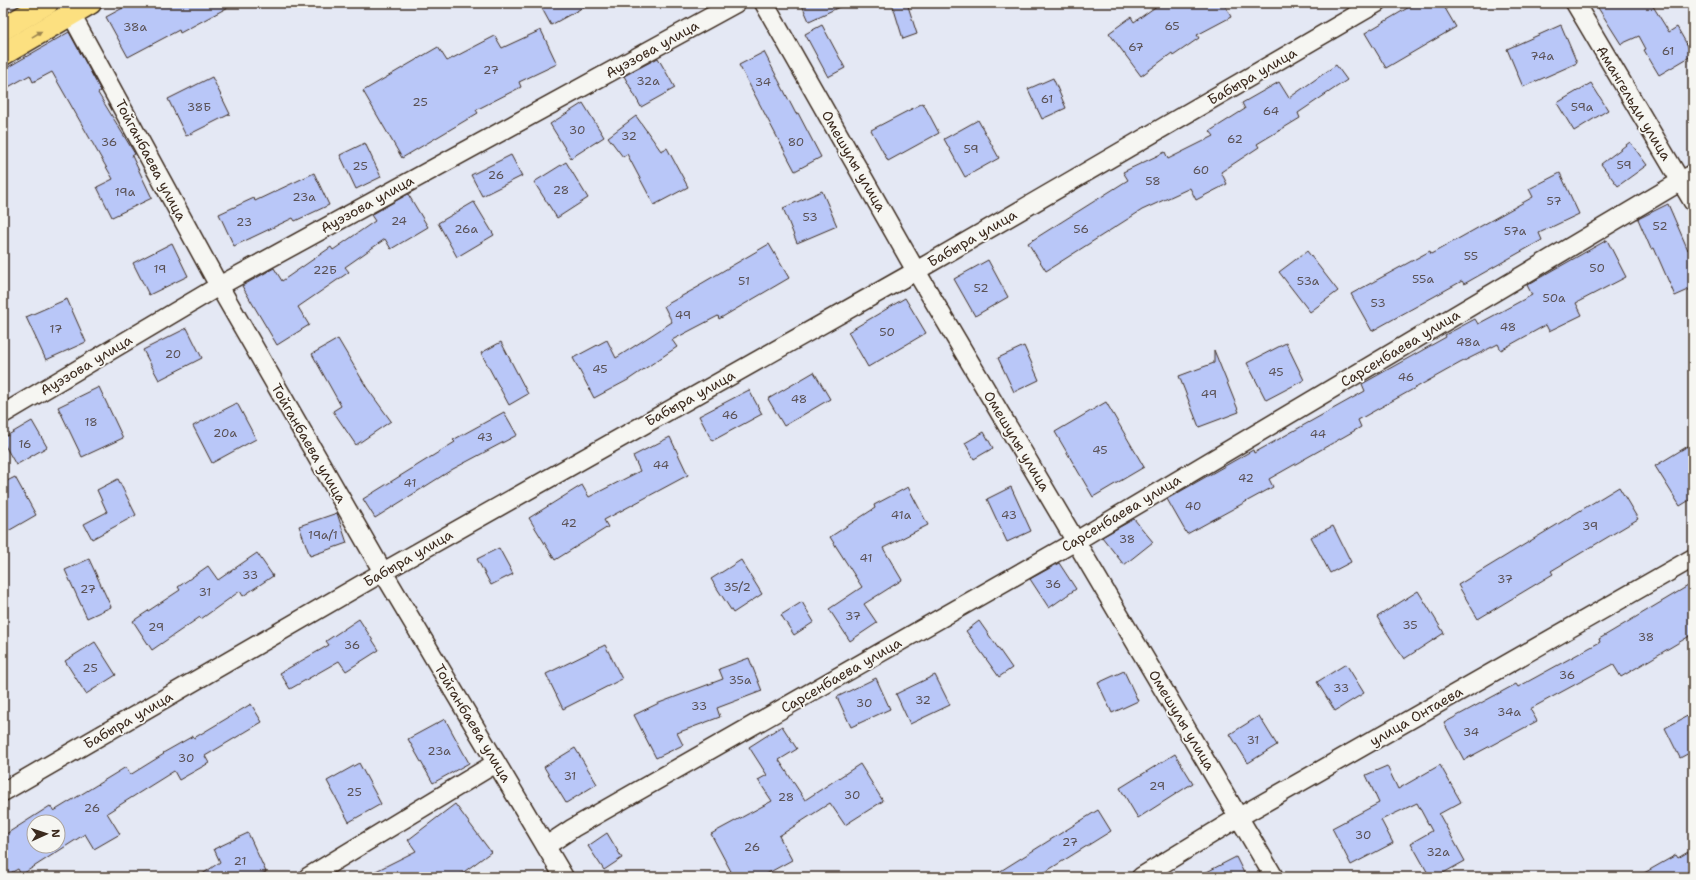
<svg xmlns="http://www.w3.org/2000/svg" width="1696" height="880" font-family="'Shantell Sans',sans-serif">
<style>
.building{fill:#b9c7f8;stroke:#3b2a1e;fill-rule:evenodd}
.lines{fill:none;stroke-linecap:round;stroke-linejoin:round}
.minor-casing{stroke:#3b2a1e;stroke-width:21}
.primary-casing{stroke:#3b2a1e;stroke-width:25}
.minor{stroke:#f6f6f2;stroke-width:18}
.primary{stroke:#fce080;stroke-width:22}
.oneway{fill:#9c854f}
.labels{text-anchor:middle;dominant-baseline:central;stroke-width:3.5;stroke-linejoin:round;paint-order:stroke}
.number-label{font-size:12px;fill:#5a5154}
.street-label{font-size:14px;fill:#3b2a1e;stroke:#f6f6f2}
</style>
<rect width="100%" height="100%" fill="#e4e8f4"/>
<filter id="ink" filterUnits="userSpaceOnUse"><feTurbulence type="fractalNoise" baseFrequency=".025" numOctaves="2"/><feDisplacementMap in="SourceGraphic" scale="8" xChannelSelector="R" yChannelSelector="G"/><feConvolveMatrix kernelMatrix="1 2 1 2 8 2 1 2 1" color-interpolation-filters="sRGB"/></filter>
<g filter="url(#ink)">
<g class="building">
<polygon points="132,3 236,3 180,33 179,30 128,57 106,17"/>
<polygon points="539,3 591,3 551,25"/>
<polygon points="801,3 848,3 809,21"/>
<polygon points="892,3 907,3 917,34 903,39"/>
<polygon points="1161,3 1224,3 1231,17 1197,35 1199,38 1173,56 1172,53 1141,76 1109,33 1131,17 1134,22"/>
<polygon points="1416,3 1442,3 1456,27 1386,68 1365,33"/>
<polygon points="1595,3 1651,3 1669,32 1677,27 1693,55 1659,75 1644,50 1646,49 1639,36 1621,44"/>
<polygon points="822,25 845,68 828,77 805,34"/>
<polygon points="1561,25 1577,63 1523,87 1507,49"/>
<polygon points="541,30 557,64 519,82 521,87 476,110 478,113 402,158 363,91 438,47 447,61 495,36 502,48"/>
<polygon points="69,32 101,91 98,93 135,154 132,156 152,198 112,217 97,187 113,179 52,72 33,82 30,75 3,90 3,70"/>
<polygon points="764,52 796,114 798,113 821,157 795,171 739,65"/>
<polygon points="658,58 675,88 641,107 624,76"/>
<polygon points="1336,65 1347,80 1298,113 1300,118 1257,144 1259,147 1221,172 1227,184 1196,200 1190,188 1142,210 1046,271 1028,243 1128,180 1123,172 1165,152 1168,159 1214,136 1210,131 1245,109 1242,103 1279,82 1289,98"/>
<polygon points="212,77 230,114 186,136 168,99"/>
<polygon points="1053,78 1066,108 1042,119 1028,89"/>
<polygon points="1591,83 1608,110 1574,131 1557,103"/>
<polygon points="583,103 604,137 571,158 550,124"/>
<polygon points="923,103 939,133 888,161 871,130"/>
<polygon points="636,116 661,151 667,148 688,187 654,205 627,154 623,157 608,137"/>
<polygon points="978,120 999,158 965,177 944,139"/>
<polygon points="1630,142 1647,165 1618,186 1601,164"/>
<polygon points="365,143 381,177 356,189 340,155"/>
<polygon points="511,155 522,176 482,196 471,175"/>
<polygon points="566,162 588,198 557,218 534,182"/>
<polygon points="314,173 329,205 295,221 293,218 234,246 219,214 254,198 255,201"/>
<polygon points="1560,173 1579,214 1539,233 1542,240 1508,259 1464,284 1462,281 1372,331 1351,294 1430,251 1431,254 1533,197 1529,189"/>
<polygon points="822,191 837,226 797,243 783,208"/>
<polygon points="408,194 428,227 391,249 385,239 345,267 349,272 298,307 309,325 277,345 242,286 274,268 282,281 331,247 333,250 375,221 371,215"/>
<polygon points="474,202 494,235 457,257 438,223"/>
<polygon points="1668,204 1688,250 1693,247 1693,288 1675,296 1654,248 1651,249 1638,219"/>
<polygon points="1607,240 1626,277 1576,303 1582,315 1549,331 1546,325 1501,350 1498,344 1460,363 1358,420 1361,427 1269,479 1273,487 1187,534 1167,499 1253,450 1254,453 1365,391 1362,384 1446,337 1445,335 1475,319 1478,324 1532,295 1527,285"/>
<polygon points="172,243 188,276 149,295 133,263"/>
<polygon points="769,244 789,278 719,319 718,316 672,340 677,347 628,380 594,398 573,358 607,340 616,358 672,322 664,306 700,286 699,285"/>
<polygon points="1307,251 1338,291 1310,312 1279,272"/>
<polygon points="988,260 1008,297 975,316 954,279"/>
<polygon points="905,298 926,333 868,367 848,332"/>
<polygon points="67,299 86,342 46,360 26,317"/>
<polygon points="187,328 202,358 159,380 143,350"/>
<polygon points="338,339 367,388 391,421 356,445 333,411 341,406 312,354"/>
<polygon points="501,342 528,394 509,405 481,353"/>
<polygon points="1286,343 1304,380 1266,400 1247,363"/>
<polygon points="1024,346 1039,380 1014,392 998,358"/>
<polygon points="1214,350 1239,412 1199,427 1179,376 1214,363"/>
<polygon points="814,372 830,399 784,426 768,399"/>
<polygon points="99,387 123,438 82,457 58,407"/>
<polygon points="749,390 762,414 712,441 699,416"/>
<polygon points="1106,402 1144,467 1093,497 1055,432"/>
<polygon points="237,403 256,439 212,463 193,426"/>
<polygon points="504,412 517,435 453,469 375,518 363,499 455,442 453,440"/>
<polygon points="32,421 47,447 16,465 3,442 3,438"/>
<polygon points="984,432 993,448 974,459 965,443"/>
<polygon points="670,437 688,475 604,520 608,527 555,560 529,518 582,485 589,497 640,471 633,456"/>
<polygon points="1693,443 1693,498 1680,506 1655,466"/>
<polygon points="15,477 36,515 3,534 3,483"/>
<polygon points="118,479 136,515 92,539 84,524 107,512 97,490"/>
<polygon points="908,487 928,525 883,548 902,580 864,604 877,623 850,641 829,609 862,587 830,537 875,508 874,505"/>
<polygon points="1011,487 1031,531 1007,542 987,499"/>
<polygon points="1619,487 1638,519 1551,571 1553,574 1478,619 1458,585"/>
<polygon points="337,513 347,543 310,556 299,526"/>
<polygon points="1134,519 1153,542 1124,565 1102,537"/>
<polygon points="1333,526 1351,562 1330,573 1311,537"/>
<polygon points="499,548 513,574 491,585 477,559"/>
<polygon points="257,553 273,576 243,596 240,591 201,619 200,617 152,650 133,621 180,590 178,587 208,566 218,580"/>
<polygon points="89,559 111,607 87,618 65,570"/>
<polygon points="741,560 762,594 733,613 711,579"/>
<polygon points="1059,563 1076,589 1049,608 1030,579"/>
<polygon points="1693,583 1693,634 1621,677 1613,664 1530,709 1537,721 1464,760 1444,723 1516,684 1518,687 1600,642 1599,639"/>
<polygon points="1418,591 1444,633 1404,659 1377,617"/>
<polygon points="802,602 814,622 794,635 781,615"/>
<polygon points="359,619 379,650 346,671 339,661 290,689 280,673 329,645 326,641"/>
<polygon points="979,621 1012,668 999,677 966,631"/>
<polygon points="95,642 116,675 86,694 65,661"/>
<polygon points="605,645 622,679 563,709 546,674"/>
<polygon points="749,658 762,691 717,708 720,717 677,733 683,745 656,758 634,715 659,703 723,679 719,669"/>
<polygon points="1346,664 1364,693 1335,711 1317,682"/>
<polygon points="1124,671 1138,701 1112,713 1098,683"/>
<polygon points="935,675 950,705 910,724 896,694"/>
<polygon points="876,678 890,709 851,727 837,697"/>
<path d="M251 704 262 722 205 756 209 763 179 780 174 771 107 813 120 834 94 849 85 834 21 875 18 869 3 877V836L50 806 54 811 126 767 130 775 164 754 163 753 193 736 194 738ZM34 822H58V846H34Z"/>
<polygon points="1693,713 1693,751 1680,758 1665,728"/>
<polygon points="1259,716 1277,745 1248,763 1230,734"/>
<polygon points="445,719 469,763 433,783 408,739"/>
<polygon points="782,726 797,749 779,760 805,800 860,764 883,801 845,825 830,803 779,836 792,860 761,877 734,877 711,834 772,801 758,780 767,775 749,747"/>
<polygon points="575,748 597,784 566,803 544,767"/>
<polygon points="1175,754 1193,783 1138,818 1120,788"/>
<polygon points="359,763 381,804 349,822 327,781"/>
<polygon points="1440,765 1461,802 1439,814 1465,861 1436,877 1430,877 1411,843 1432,831 1417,803 1381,820 1393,843 1351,865 1332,828 1379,803 1366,775 1387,766 1398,789"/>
<polygon points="455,804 491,852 457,877 364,877 416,851 408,840"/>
<polygon points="1098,810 1111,831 1037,877 991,877"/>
<polygon points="248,833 266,872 255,877 198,877 220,862 214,849"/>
<polygon points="607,833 622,858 604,870 588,846"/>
<polygon points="1693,849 1693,877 1637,877 1676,855 1678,858"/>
<polygon points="1236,857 1246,877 1197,877"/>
</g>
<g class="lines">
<defs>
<g id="minor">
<polyline points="65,3 219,286 383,572 564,877"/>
<polyline points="764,3 916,271 1274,877"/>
<polyline points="1575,3 1693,202"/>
<polyline points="3,414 219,286 736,3"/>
<polyline points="3,792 383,572 916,271 1377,3"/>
<polyline points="546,846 573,828 1076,541 1693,174"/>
<polyline points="308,877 496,763"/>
<polyline points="1141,877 1239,817 1693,558"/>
</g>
<g id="primary">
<polyline points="3,29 47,3"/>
<polyline points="3,54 90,3"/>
</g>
</defs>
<use href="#minor" class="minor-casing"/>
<use href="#primary" class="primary-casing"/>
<use href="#minor" class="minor"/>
<use href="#primary" class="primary"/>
</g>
<defs><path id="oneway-solid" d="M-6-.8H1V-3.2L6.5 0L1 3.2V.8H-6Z"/></defs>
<use class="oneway" href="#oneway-solid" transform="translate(37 34) rotate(-31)"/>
</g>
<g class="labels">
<g class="number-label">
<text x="1172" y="26">65</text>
<text x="135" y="27">38а</text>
<text x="1136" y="47">67</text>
<text x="1668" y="51">61</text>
<text x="1542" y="56">74а</text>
<text x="491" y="70">27</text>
<text x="648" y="81">32а</text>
<text x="763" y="82">34</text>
<text x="1047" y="99">61</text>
<text x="420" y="102">25</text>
<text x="199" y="107">38Б</text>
<text x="1582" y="107">59а</text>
<text x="1271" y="111">64</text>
<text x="577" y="130">30</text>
<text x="629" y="136">32</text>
<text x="1235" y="139">62</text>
<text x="109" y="142">36</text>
<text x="796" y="142">80</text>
<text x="971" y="149">59</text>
<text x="1624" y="165">59</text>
<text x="360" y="166">25</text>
<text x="1201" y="170">60</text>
<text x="496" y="175">26</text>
<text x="1153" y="181">58</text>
<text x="561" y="190">28</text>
<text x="125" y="192">19а</text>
<text x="304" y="197">23а</text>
<text x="1554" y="201">57</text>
<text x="810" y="217">53</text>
<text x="399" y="221">24</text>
<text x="244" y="222">23</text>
<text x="1660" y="226">52</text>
<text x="466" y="229">26а</text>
<text x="1081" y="229">56</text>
<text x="1515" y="231">57а</text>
<text x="1471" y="256">55</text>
<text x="1597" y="268">50</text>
<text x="160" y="269">19</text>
<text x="325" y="270">22Б</text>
<text x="1423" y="279">55а</text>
<text x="744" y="281">51</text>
<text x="1308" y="281">53а</text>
<text x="981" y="288">52</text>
<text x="1554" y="298">50а</text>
<text x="1378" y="303">53</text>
<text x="683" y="315">49</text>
<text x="1508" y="327">48</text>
<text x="56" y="329">17</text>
<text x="887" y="332">50</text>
<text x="1468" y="342">48а</text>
<text x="173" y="354">20</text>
<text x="600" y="369">45</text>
<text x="1276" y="372">45</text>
<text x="1406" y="377">46</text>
<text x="1209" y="394">49</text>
<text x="799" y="399">48</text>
<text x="730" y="415">46</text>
<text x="91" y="422">18</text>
<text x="225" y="433">20а</text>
<text x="1318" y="434">44</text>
<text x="485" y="437">43</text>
<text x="25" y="444">16</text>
<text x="1100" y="450">45</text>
<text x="661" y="465">44</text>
<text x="1246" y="478">42</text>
<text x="410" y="483">41</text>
<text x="1193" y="506">40</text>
<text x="901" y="515">41а</text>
<text x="1009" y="515">43</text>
<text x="569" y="523">42</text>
<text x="1590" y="526">39</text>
<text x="323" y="535">19а/1</text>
<text x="1127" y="539">38</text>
<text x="866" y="558">41</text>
<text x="250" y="575">33</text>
<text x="1505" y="579">37</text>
<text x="1053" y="584">36</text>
<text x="737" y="587">35/2</text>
<text x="88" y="589">27</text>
<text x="205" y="592">31</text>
<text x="853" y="616">37</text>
<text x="1410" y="625">35</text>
<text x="156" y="627">29</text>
<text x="1646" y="637">38</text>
<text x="352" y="645">36</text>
<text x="90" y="668">25</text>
<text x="1567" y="675">36</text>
<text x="740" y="680">35а</text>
<text x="1341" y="688">33</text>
<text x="923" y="700">32</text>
<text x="864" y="703">30</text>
<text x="699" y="706">33</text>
<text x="1509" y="712">34а</text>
<text x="1471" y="732">34</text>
<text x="1253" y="740">31</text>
<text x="439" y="751">23а</text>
<text x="186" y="758">30</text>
<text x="570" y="776">31</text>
<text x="1157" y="786">29</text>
<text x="354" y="792">25</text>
<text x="852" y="795">30</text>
<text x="786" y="797">28</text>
<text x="92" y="808">26</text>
<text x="1363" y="835">30</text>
<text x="1070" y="842">27</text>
<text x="752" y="847">26</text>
<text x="1438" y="852">32а</text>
<text x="240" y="861">21</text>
</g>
<g class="street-label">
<text transform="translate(652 49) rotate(-29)">Ауэзова улица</text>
<text transform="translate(1252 76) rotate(-30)">Бабыра улица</text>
<text transform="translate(1634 103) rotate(59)">Амангельди улица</text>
<text transform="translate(151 160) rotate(62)">Тойганбаева улица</text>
<text transform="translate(854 161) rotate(60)">Омешулы улица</text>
<text transform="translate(367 204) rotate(-29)">Ауэзова улица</text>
<text transform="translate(972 238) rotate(-30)">Бабыра улица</text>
<text transform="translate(1400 348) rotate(-31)">Сарсенбаева улица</text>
<text transform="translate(86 365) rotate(-31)">Ауэзова улица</text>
<text transform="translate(690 398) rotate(-29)">Бабыра улица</text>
<text transform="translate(1017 441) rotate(59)">Омешулы улица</text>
<text transform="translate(309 443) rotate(60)">Тойганбаева улица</text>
<text transform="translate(1121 513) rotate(-31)">Сарсенбаева улица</text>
<text transform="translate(408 558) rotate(-30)">Бабыра улица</text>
<text transform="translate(841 675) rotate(-30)">Сарсенбаева улица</text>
<text transform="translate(1416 716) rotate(-30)">улица Онтаева</text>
<text transform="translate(128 720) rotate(-30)">Бабыра улица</text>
<text transform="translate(1182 720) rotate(59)">Омешулы улица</text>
<text transform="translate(473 723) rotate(59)">Тойганбаева улица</text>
</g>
</g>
<rect width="1696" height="880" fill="none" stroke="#f6f6f2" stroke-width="16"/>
<rect x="8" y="8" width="1680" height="864" fill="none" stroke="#3b2a1e" stroke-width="1.5" filter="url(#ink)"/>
<g transform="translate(46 834) rotate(87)"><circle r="19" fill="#f6f6f2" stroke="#aba49d"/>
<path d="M0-3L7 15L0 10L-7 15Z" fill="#3b2a1e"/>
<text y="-6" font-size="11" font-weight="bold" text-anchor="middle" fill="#3b2a1e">N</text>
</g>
</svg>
